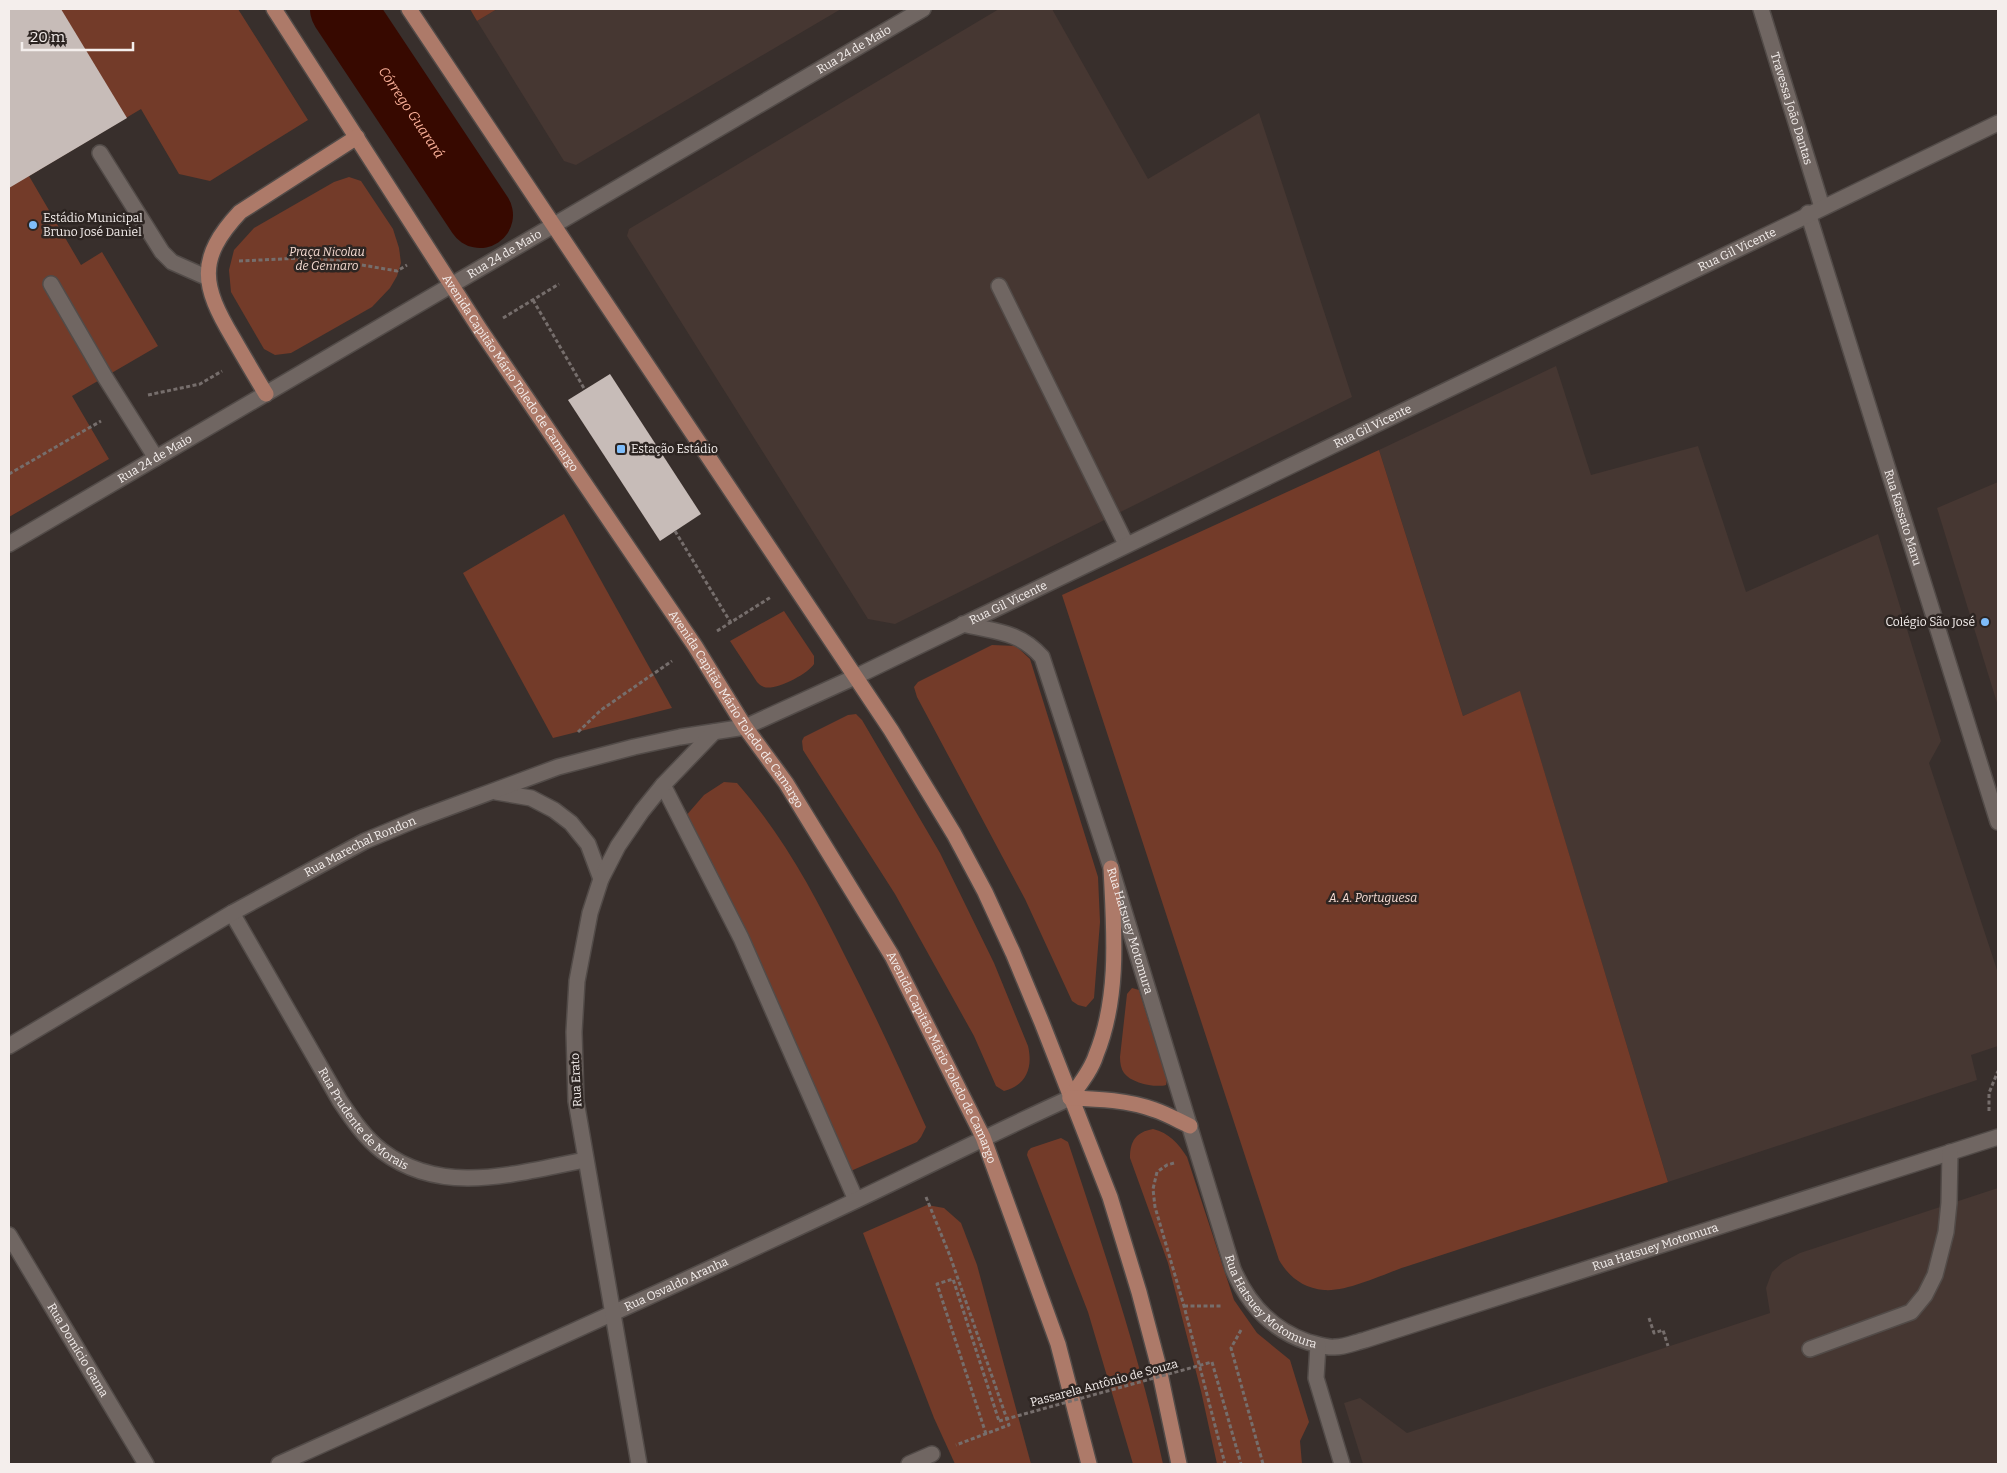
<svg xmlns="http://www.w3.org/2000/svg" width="2007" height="1473" font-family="Bitter,serif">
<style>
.built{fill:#463732}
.green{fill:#733b29}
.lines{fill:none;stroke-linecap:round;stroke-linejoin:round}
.river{stroke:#370900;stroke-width:66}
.building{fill:#c7bcb8}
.minor-casing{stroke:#524b48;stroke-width:18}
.major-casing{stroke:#524b48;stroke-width:18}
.path{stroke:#766e6c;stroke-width:3;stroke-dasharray:4 2.5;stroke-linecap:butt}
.minor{stroke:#706662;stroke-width:15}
.major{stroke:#ad7a69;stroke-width:15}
.path-bridge{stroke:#766e6c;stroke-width:3;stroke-dasharray:4 2.5;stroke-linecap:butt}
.poi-dot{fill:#7fbdfa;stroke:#2d2522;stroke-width:2}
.labels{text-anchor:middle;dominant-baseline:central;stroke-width:5;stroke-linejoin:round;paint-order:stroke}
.street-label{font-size:12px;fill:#f4eeec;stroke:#2d2522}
.poi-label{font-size:12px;fill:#f4eeec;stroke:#2d2522;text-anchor:start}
.park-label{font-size:12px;font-style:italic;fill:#f5dbd2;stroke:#2d2522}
.water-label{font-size:14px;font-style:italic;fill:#fab098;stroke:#2d2522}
</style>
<rect width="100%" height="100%" fill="#382f2c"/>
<g class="built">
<polygon points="497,9 841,9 576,165 564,161 477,21"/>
<polygon points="999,9 1052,9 1148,179 1259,113 1352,397 895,624 868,619 627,236 629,229"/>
<polygon points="1556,366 1591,475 1698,446 1746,592 1878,534 1941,741 1929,763 1998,973 1998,1046 1971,1055 1977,1080 1668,1182 1520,692 1463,716 1379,450"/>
<polygon points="1998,482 1998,706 1937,508"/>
<polygon points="1998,1188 1998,1464 1363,1464 1344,1403 1360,1398 1407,1433 1770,1313 1766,1288 1772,1272 1783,1262 1800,1253"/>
</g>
<g class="green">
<polygon points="9,9 238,9 308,120 210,181 179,174 141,109 29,176 81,265 102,252 158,346 72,396 109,459 9,517"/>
<polygon points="470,9 497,9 477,21"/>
<polygon points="349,177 361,181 393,229 399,248 401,263 397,276 390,288 372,307 291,353 275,355 264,349 231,292 229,270 234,250 254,228 334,182"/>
<path d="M1379 450 1463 716 1520 691 1668 1182C1583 1209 1497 1237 1411 1265 1387 1272 1349 1292 1324 1290 1303 1288 1289 1277 1279 1260L1062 595Z"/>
<polygon points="564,514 672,708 553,738 463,573"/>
<path d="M784 611 814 656V664C808 674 775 691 764 687 761 686 759 684 757 682L730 641Z"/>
<polygon points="992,645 1016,646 1030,659 1098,877 1100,922 1094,998 1086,1007 1078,1005 1072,1001 1025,899 917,697 914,687 918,682"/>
<path d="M856 714 862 720 940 853 994 963 1028 1046C1033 1067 1027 1085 1004 1091L996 1086 974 1036 895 894 803 750 802 741 804 737 848 715Z"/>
<path d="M724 782 737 783C782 834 815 895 845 956 874 1012 900 1069 926 1127L921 1137 917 1142 837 1177 736 940 678 825 704 795Z"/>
<path d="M1132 988 1139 990 1167 1080 1166 1085C1155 1088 1131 1083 1124 1073 1121 1069 1120 1063 1120 1057L1127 994Z"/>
<path d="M1153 1129C1169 1133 1178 1143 1187 1157L1234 1300 1257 1333 1290 1360 1309 1422 1300 1441 1302 1464H1217L1201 1391 1168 1263 1130 1158C1130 1141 1136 1132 1153 1129Z"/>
<path d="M1061 1138 1068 1142 1072 1154C1106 1256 1140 1358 1163 1464H1133L1088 1312 1027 1155 1028 1151 1031 1148Z"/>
<polygon points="927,1205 944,1208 961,1223 977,1265 1031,1464 955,1464 934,1418 863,1233"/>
</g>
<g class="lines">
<path class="river" id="s1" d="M343 9 480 215"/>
</g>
<g class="building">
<polygon points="9,9 61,9 127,118 9,188"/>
<polygon points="610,374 701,514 660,541 568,400"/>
</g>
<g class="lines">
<defs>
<g id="minor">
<path id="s2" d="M1761 9 1822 207"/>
<polyline points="100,153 162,252 172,262 208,278"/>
<path id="s3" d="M1808 213 1998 822"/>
<polyline points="51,284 105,377 156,458"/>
<polyline points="999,286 1126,544"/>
<path id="s4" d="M9 544 923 9"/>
<path id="s5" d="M963 624C996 632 1019 631 1042 657L1111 868 1233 1269C1248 1304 1272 1330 1308 1342 1316 1344 1327 1348 1335 1347 1345 1347 1356 1342 1365 1340L1998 1137"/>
<polyline points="663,785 741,938 856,1200"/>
<polyline points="496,792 531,798 554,810 571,823 588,844 601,879"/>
<path id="s6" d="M232 913 340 1101C352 1119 365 1138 382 1151 443 1197 516 1173 585 1160"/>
<path id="s7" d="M9 1046 232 913 365 841 415 820 558 767 634 747 680 737 745 727 855 677 1998 123"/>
<path id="s8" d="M9 1235 146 1464"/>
<polyline points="1318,1345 1316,1378 1342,1464"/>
<polyline points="1810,1349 1911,1312 1925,1295 1935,1275 1946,1232 1949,1203 1950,1152"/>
<path id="s9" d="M279 1464C462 1382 644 1300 825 1215 907 1177 988 1135 1070 1098"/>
<polyline points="639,1464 576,1101 574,1032 577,981 590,913 601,879 618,846 642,811 663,785 714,732"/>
<polyline points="909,1464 932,1454"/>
</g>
<g id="major">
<path id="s10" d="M274 9 481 331 695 646 745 727 786 783 892 956 983 1137 1058 1344 1089 1464"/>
<polyline points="409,9 891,730 954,834 985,892 1013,953 1042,1023 1110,1197 1139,1292 1158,1364 1179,1464"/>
<path d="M266 394C255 376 244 357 233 338 202 286 196 259 240 212L357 137"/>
<path d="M1070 1098C1079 1085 1091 1071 1096 1055 1120 996 1114 930 1111 868"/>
<path d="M1070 1098C1099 1099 1128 1100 1155 1110 1167 1114 1179 1121 1190 1126"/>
</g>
</defs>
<use href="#minor" class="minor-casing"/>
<use href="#major" class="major-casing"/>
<g class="path">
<polyline points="239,261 303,258 333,260 397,271 407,265"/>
<polyline points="533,300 585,390"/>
<polyline points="503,318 559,284"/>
<polyline points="148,395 200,384 222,371"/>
<polyline points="9,474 101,421"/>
<polyline points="675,531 731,623"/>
<polyline points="717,631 771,597"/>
<polyline points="578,732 601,710 672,661"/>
<polyline points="1989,1111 1989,1093 1998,1071"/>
<polyline points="1174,1163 1167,1165 1157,1172 1153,1189 1155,1207 1184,1306 1225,1464"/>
<polyline points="926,1197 950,1256 1009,1425 956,1445"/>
<polyline points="1184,1306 1222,1306"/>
<polyline points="1649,1318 1654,1333 1663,1330 1668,1346"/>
<polyline points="1241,1330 1231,1348 1263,1464"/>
<polyline points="1212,1362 1241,1464"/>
<polyline points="986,1434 937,1284 953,1279 999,1421"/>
</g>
<use href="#minor" class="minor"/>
<use href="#major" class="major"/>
<polyline class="path-bridge" points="999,1421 1212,1362"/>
</g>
<g class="poi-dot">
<circle cx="33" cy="225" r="5"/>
<rect x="616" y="444" width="10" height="10" rx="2.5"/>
<circle cx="1985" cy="622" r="5"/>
</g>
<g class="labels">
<g class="street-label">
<text stroke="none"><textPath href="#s4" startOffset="979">Rua 24 de Maio</textPath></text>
<text stroke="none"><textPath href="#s2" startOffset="104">Travessa João Dantas</textPath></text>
<text stroke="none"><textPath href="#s7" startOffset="1910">Rua Gil Vicente</textPath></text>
<text stroke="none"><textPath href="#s4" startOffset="574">Rua 24 de Maio</textPath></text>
<text stroke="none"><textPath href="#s10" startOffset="434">Avenida Capitão Mário Toledo de Camargo</textPath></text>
<text stroke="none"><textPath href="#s7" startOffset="1505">Rua Gil Vicente</textPath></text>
<text stroke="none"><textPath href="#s4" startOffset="169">Rua 24 de Maio</textPath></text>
<text stroke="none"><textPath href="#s3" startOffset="319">Rua Kassato Maru</textPath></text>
<text stroke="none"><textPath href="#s7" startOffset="1100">Rua Gil Vicente</textPath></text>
<text stroke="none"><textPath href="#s10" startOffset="839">Avenida Capitão Mário Toledo de Camargo</textPath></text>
<text stroke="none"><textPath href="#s7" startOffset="404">Rua Marechal Rondon</textPath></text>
<text stroke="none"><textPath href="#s5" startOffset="375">Rua Hatsuey Motomura</textPath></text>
<text stroke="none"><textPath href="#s10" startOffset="1244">Avenida Capitão Mário Toledo de Camargo</textPath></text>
<text transform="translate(576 1080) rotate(-93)">Rua Erato</text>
<text stroke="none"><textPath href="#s6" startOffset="246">Rua Prudente de Morais</textPath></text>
<text stroke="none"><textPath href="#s5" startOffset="1200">Rua Hatsuey Motomura</textPath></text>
<text stroke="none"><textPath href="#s9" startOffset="436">Rua Osvaldo Aranha</textPath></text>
<text stroke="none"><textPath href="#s5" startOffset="780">Rua Hatsuey Motomura</textPath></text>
<text stroke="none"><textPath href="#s8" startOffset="134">Rua Domício Gama</textPath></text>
<text transform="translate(1104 1383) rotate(-15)">Passarela Antônio de Souza</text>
</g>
<g class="poi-label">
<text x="43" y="218">Estádio Municipal<tspan x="43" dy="14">Bruno José Daniel</tspan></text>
<text x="631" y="449">Estação Estádio</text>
<text x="1975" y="622" text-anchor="end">Colégio São José</text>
</g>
<g class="park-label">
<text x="327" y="252">Praça Nicolau<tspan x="327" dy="14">de Gennaro</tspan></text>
<text x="1373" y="898">A. A. Portuguesa</text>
</g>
<g class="water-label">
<text stroke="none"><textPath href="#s1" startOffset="124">Córrego Guarará</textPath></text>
</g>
</g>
<rect width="2007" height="1473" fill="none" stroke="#f4eeec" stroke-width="20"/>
<path d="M22 42v8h111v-8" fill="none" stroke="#f4eeec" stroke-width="2.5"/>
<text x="30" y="42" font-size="15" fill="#f4eeec" stroke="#2d2522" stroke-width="4" paint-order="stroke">20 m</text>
</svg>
